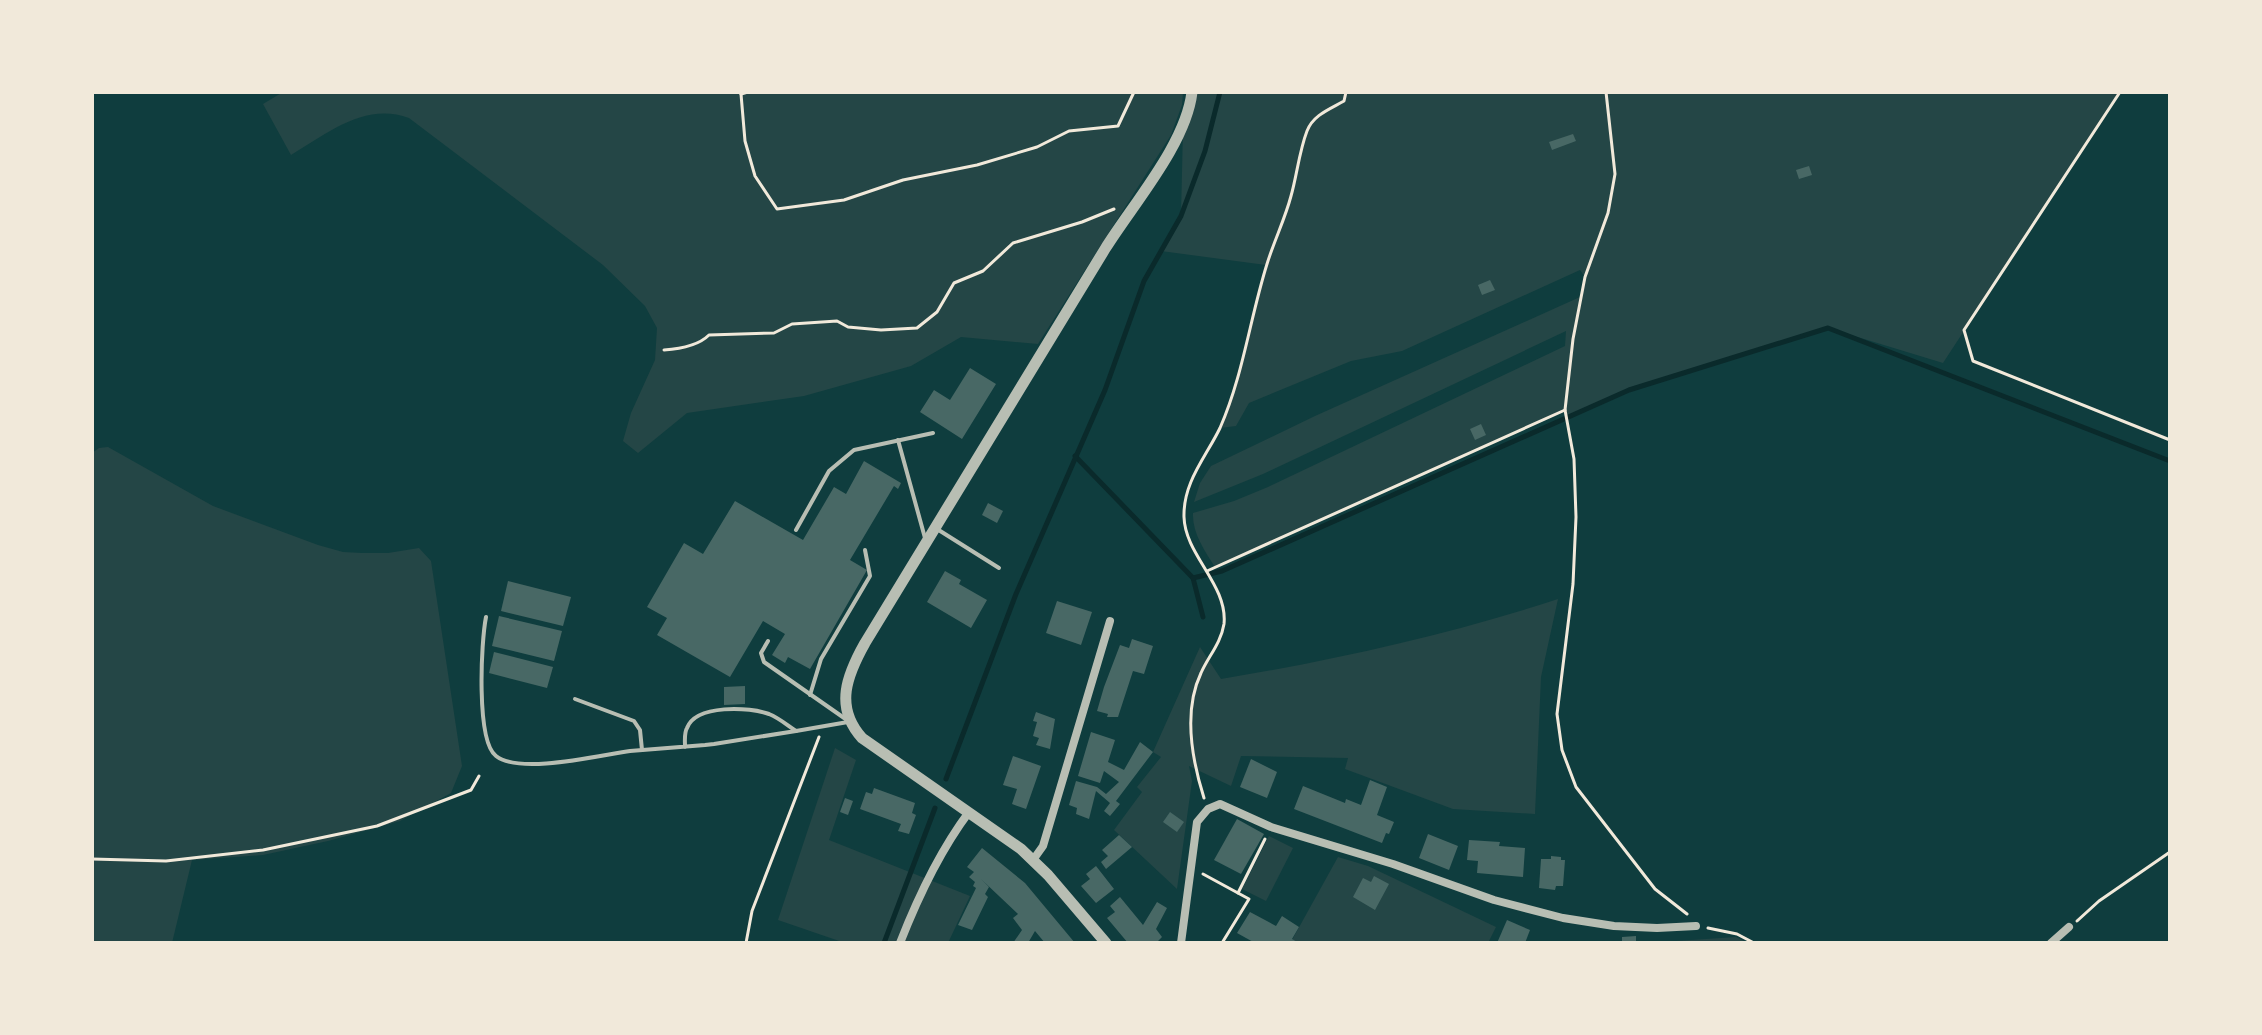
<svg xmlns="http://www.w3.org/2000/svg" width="2262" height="1035" font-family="'Fira Sans Condensed',sans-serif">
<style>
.green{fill:#244646}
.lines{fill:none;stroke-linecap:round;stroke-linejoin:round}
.stream{stroke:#0a2a2b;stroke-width:5}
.building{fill:#486865}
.path{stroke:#f1e9da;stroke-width:3}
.service{stroke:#b8beb3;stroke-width:4}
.minor{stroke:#b8beb3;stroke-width:8}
.tertiary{stroke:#b8beb3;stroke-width:11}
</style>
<rect width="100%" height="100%" fill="#0f3d3e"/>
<g class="green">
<path d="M283 92H1183L1182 105 1171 135 1038 344 961 337 911 366 804 396 687 413 638 453 623 441 631 413 655 360 657 328 645 306 603 265 409 118C365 102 328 133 291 155L263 104Z"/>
<path d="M1192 92H2120L1943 363 1828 328 1629 390 1566 419 1565 411 1215 567C1205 551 1192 533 1193 513L1234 501 1268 487 1565 346 1566 331 1263 474 1194 502 1200 483 1211 466 1315 416 1580 297 1585 277 1580 270 1402 351 1351 361 1249 403 1236 426 1220 428 1243 359 1266 265 1161 251 1181 216 1183 128Z"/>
<polygon points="108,447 213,506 318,545 343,552 362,553 388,553 419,548 431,561 462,766 451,793 400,821 328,841 263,855 192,860 172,943 92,943 92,453 99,448"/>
<path d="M1558 599 1541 677 1535 814 1453 809 1345 769 1348 758 1241 756 1231 786 1189 766 1192 781 1177 889 1114 830 1142 792 1137 787 1161 757 1153 752 1200 647 1221 679C1334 660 1448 635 1558 599Z"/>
<polygon points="835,748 856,760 829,840 970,896 948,943 845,943 778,920"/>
<polygon points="1269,836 1293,848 1266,901 1242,889"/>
<polygon points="1338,857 1368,866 1496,927 1488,943 1299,943 1292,940"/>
<polygon points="1736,937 1748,943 1661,943 1661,942"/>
</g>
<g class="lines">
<g class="stream">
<polyline points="1075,456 1193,578 1203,617"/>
<polyline points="1193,578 1222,571 1629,390 1828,328 2170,461"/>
<polyline points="946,779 1016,594 1105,390 1144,281 1181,216 1205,151 1220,92"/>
<polyline points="884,943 935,808"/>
</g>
</g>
<g class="building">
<polygon points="1573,134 1576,141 1552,150 1549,142"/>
<polygon points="1809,166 1812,175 1799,179 1796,170"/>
<polygon points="1490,280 1495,290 1482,295 1478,285"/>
<polygon points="970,368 996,384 962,439 920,412 934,390 950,400"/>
<polygon points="1481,424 1486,435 1475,440 1470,429"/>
<polygon points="864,461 901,483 898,489 894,486 850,560 867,570 810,669 788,657 785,663 772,655 785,634 763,621 730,677 657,635 667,618 647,607 684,543 703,554 735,501 803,540 834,487 846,494"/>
<polygon points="988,503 1003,511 997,523 982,515"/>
<polygon points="945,571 961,580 959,584 987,600 971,628 927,602"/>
<polygon points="508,581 571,597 563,626 501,611"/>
<polygon points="1057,601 1092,612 1081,645 1046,633"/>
<polygon points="499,616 562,631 554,661 492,646"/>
<polygon points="1132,639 1153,646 1144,674 1133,671 1118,717 1107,717 1108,714 1097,711 1104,687 1120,645 1129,648"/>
<polygon points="494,652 553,667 547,688 489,673"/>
<polygon points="745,686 745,704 724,705 724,687"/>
<polygon points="1036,712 1055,719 1050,749 1036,745 1039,738 1033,736 1037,722 1033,721"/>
<polygon points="1091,732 1115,740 1108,762 1124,770 1140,742 1153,752 1116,801 1120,804 1110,816 1104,811 1110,803 1096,791 1089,819 1076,814 1077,808 1069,805 1076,781 1097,787 1106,794 1119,782 1104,771 1100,783 1078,776"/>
<polygon points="1013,756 1041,766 1026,809 1012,804 1017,789 1003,785"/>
<polygon points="1251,759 1277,772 1267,798 1240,787"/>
<polygon points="1370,780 1387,787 1377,815 1394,822 1389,834 1386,833 1382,843 1294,809 1303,786 1345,803 1346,799 1361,805"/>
<polygon points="874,788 915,803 912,813 916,815 909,834 898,831 901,824 860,809 866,792 872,794"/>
<polygon points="845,798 853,801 848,815 840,812"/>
<polygon points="1170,812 1184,822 1177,832 1163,822"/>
<polygon points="1237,819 1264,834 1241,874 1214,860"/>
<polygon points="1428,834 1458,846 1449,870 1419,858"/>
<polygon points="1119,835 1132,847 1106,869 1101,862 1108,856 1102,850"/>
<polygon points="1469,840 1500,842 1499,846 1525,848 1523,877 1477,873 1478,861 1467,860"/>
<polygon points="982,848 1025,883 1075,943 1045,943 1035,931 1028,943 1013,943 1022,930 1013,918 1018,914 981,879 989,887 985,894 988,897 972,930 958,925 976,888 973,886 975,882 969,877 974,872 967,867"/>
<polygon points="1551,856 1561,857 1561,860 1565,860 1563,886 1556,886 1555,890 1539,888 1541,859 1551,859"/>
<polygon points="1096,866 1114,889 1096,903 1081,886 1090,879 1086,874"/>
<polygon points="1374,876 1389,884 1375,910 1353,897 1363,878 1371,882"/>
<polygon points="1120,897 1143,925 1157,902 1167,908 1156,929 1162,937 1156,943 1128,943 1107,918 1115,912 1110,906"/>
<polygon points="1250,912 1276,926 1282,916 1299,927 1292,939 1299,943 1255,943 1237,933"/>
<polygon points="1507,920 1530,930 1525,943 1497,943"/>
<polygon points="1636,936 1636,943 1622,943 1622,937"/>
</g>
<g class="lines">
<g class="path">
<polyline points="740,92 741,94 748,92"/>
<polyline points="1606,92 1615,174 1608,213 1585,277 1573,339 1565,410 1574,459 1576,517 1573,584 1557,714 1562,750 1576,787 1655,889 1687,914"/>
<polyline points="2120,92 1964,330 1973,361 2170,440"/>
<polyline points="741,94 745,141 755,176 777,209 844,200 903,180 977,165 1037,147 1069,131 1118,126 1134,92"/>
<path d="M664 350C679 349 698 346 709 335L774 333 792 324 837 321 848 327 881 330 917 328 937 312 954 283 983 271 1013 243 1082 222 1114 209"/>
<polyline points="1207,571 1565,410"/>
<path d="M1204 798C1192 760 1183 711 1201 673 1208 657 1221 643 1224 624 1228 585 1185 555 1184 517 1183 482 1206 457 1220 428 1243 376 1250 318 1267 264 1274 241 1285 219 1291 196 1297 175 1299 152 1307 131 1313 115 1330 109 1344 101L1346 92"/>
<polyline points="92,859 166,861 263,850 377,826 471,790 479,776"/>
<polyline points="1203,874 1249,899 1222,943"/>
<polyline points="1238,893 1265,839"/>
<polyline points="2077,921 2099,901 2170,852"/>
<polyline points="1708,928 1737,934 1754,943"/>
<polyline points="746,943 752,911 819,737"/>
</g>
<g class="service">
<polyline points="898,440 925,538"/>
<polyline points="937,529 999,568"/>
<polyline points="796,530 829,471 854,450 933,433"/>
<path d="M486 617C481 642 476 741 496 756 520 775 601 755 630 751 655 749 680 747 705 745L714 744 796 731C787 725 779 718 769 714 750 707 696 704 687 728 684 733 685 740 685 747"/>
<polyline points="768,641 761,653 764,662 847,720"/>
<polyline points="810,695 821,659 870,576 865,550"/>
<polyline points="575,699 634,721 640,730 642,750"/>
<polyline points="796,731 848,722"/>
</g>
<g class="minor">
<polyline points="1033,860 1043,846 1110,621"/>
<path d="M900 943C918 897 939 852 969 812"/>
<polyline points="1181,943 1197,822 1208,809 1220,804 1271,827 1393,864 1494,900 1563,918 1614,926 1657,928 1696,926"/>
<polyline points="2051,943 2069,927"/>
</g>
<path class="tertiary" d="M1106 943 1048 875 1021 849 862 738C834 707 847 675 865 643 945 512 1024 380 1105 249 1133 204 1186 144 1192 92"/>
</g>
<rect width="2262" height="1035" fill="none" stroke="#f1e9da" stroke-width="188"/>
</svg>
